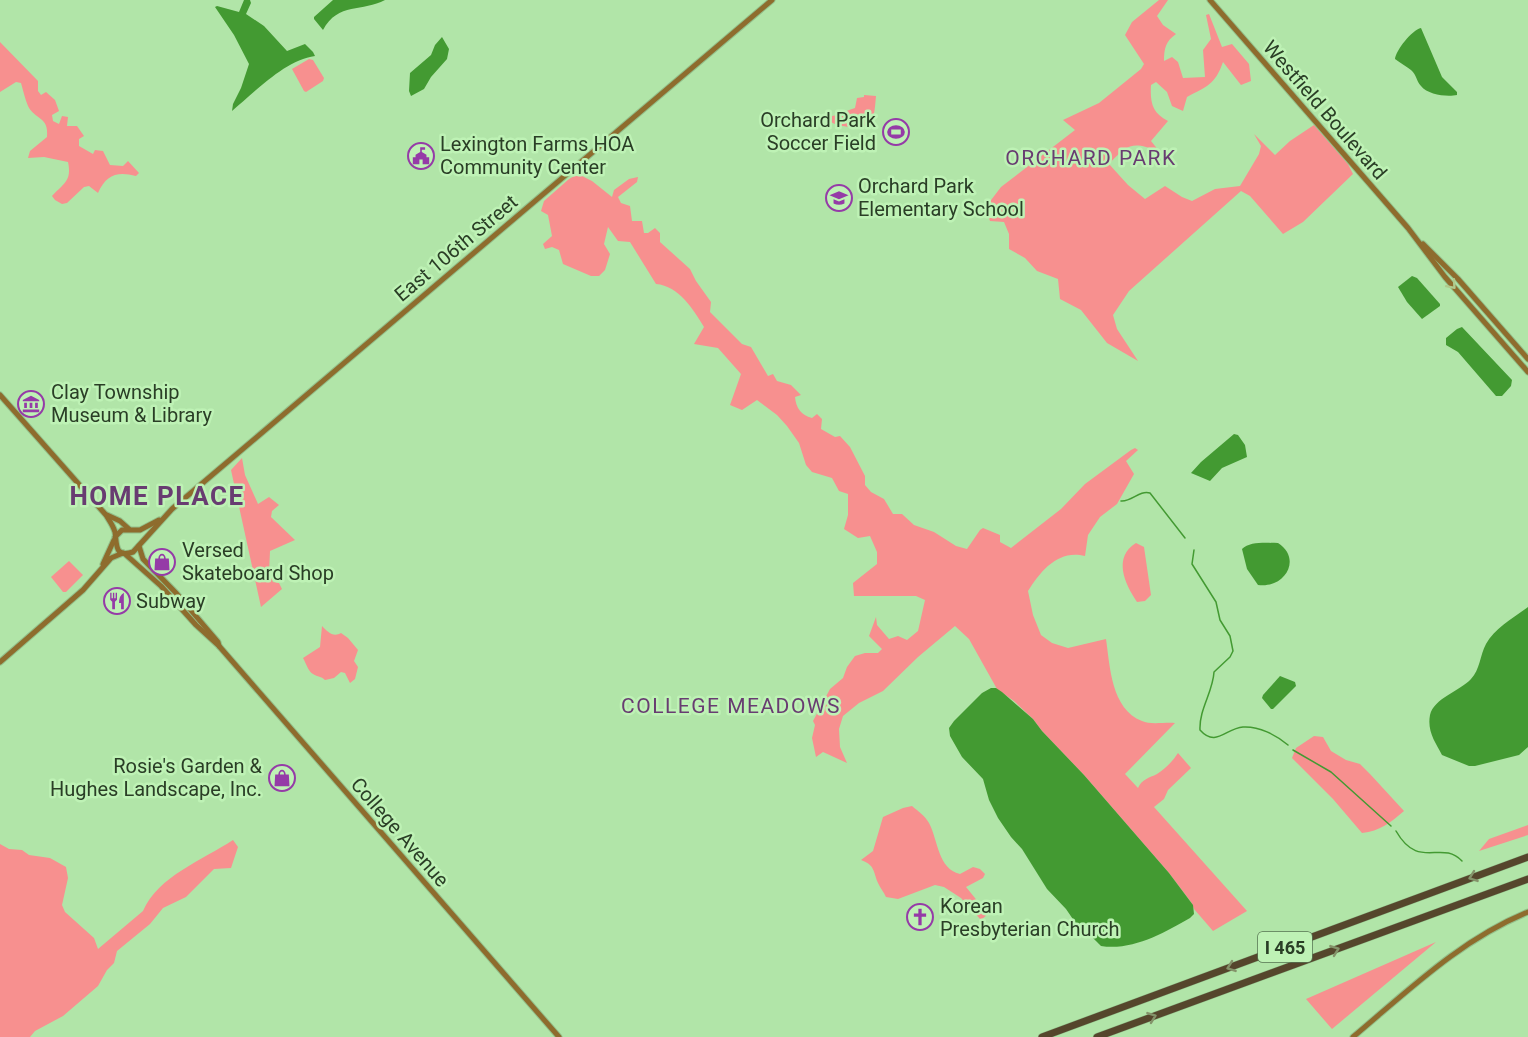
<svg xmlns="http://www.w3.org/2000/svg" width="1528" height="1037" font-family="Roboto,sans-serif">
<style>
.green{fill:#f7908f}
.water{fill:#439a32}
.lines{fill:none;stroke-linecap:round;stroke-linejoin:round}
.stream{stroke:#439a32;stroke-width:1.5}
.secondary-casing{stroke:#93c08b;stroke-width:7}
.highway-casing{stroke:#93c08b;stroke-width:8}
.secondary{stroke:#8e6c2d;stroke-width:5}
.highway{stroke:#55462c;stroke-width:7}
.oneway{stroke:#b0ca8c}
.oneway2{stroke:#84936a}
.labels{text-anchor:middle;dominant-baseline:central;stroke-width:5;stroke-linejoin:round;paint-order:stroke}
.shield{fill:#bef2b5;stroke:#567451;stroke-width:1.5}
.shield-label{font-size:18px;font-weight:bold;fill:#2a3e26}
.street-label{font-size:20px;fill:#2a3e26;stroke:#bef2b5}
.poi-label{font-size:20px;fill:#2a3e26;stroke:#bef2b5;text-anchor:start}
.neighbourhood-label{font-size:21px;letter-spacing:1.5px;fill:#683c71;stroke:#bef2b5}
.district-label{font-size:26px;font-weight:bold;letter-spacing:1.5px;fill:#683c71;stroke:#bef2b5}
</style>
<rect width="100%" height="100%" fill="#b1e5a8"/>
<g class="green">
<path d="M1159 0H1168L1157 16 1163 25 1176 34C1166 41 1164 48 1164 61L1172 57 1178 62 1183 78 1205 77 1203 50 1211 39 1206 15 1209 14 1222 47 1232 44 1249 64 1251 81 1241 85 1223 62C1215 85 1207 86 1187 97L1183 111 1172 106 1167 92 1156 82 1151 85C1150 102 1152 113 1168 121L1151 141 1159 151C1132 142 1129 143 1109 164L1128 185 1145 199 1165 186 1182 197 1192 201 1215 189 1240 186 1259 154 1261 146 1254 134 1275 155 1290 141 1314 125 1348 164 1353 174 1303 222 1283 234 1250 196 1241 191 1129 291 1113 315 1117 329 1138 361 1107 343 1081 310 1060 299 1058 279 1037 271 1025 258 1009 249V234L1004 222 990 221 985 208 1001 187 1075 130 1063 120 1099 103 1141 69 1144 64 1125 35 1132 22Z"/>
<path d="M0 42 38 81V91L41 95 46 92 55 100 59 111 52 115 53 121 59 124 62 116 68 117 67 126H77L84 136 79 139V146L93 154 95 150 103 151 110 165 123 166 128 161 139 173 136 176C117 171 106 175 98 193L89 186 84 187 67 203 62 204 55 200 52 196C64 183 72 181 68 162L44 157 28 158 30 151 47 137C49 116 35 120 28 106 25 99 23 90 21 83L16 82 0 92Z"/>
<polygon points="309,59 313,60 324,78 323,81 306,92 304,91 292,69"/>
<path d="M864 95 876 96C874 117 875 129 850 127 842 126 837 126 831 122L832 116C840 115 847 110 855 108L857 98 864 97Z"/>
<path d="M578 174 592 181 612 197 614 190 629 179 638 177 637 182 618 197 621 203 630 206 632 221H642L644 233H648L655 228 660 233V242L690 269 696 281 711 302 710 312 742 344 751 347 768 376 773 374 777 381 791 385 801 395 795 397C796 408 801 415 812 418L817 414 822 419 821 429 835 437 840 436 850 447 865 476V485L871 492 884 499 893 514H902L914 525 934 532 956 546 967 549 980 530 983 528 1000 535V542L1011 548 1061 509 1085 484 1131 450 1135 448 1138 450 1126 461 1134 474 1117 504 1100 517 1088 535 1085 556C1059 549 1041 570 1028 591L1033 615 1041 635 1052 643 1068 648 1106 639C1110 666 1111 709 1142 721 1150 725 1165 722 1175 723L1125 774 1138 788C1142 779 1149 778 1157 774 1166 768 1172 762 1178 753L1191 768 1168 790 1164 799 1154 807 1247 911 1213 931 1194 909 1191 902 1169 873 1084 775 1042 731 1033 719 1014 701 997 689 969 639 955 626 918 657 883 691 859 703 843 716 839 729 840 747 847 763 823 752 816 757 812 738 815 725 813 721 830 689 843 678 847 667 855 656 865 653H878L882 649 869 636 876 617 877 625 889 639 898 636 907 640 918 631 925 600 916 596H854L853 583 877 564V552L870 536 858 538 844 529 848 515V494L839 491 832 478 812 472 806 465 799 443 787 426 777 415 757 400 742 410 730 405 741 374 718 348 694 344 704 327C693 309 679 286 656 284L630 242 618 241 608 227 604 244 610 254 605 270 599 276H591L563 264 559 250 552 247 545 249 543 244 552 236 548 215 541 211 544 201 569 179Z"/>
<polygon points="242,458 245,475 258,504 269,497 279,505 272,511 271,517 295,540 270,551 269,573 273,582 279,583 282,589 261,607 231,470"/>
<path d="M1136 543 1144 547 1151 595 1145 601 1137 602C1124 583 1113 557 1136 543Z"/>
<polygon points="69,561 83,575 66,592 63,592 51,577"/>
<path d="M322 626C327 631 333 638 341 633L348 638 358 650 354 661 358 667 355 679 350 683 345 673 341 672 334 678 325 680C321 676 318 677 313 674 308 671 306 663 303 658L320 647Z"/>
<path d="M1314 736 1323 737 1331 751 1346 760 1360 764 1370 774 1404 811C1390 823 1380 831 1362 833L1333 799 1292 758 1296 748Z"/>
<path d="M912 806C918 811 925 816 929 823 938 840 938 869 960 874L973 867 980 869 985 874 983 878 966 887 988 914 981 920 961 898 944 887 935 885 898 899 886 897C884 892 880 888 878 883 873 871 875 865 861 860L873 851 883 817 903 808Z"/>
<polygon points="1528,825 1528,835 1479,851 1489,839"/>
<path d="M233 840 238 847 231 868 214 869 186 897 163 908 150 924 117 951 114 963 107 970 98 986 63 1016 35 1031 30 1037H0V844L9 849 22 850 29 855 50 858 66 867 68 878 62 905 65 912 94 938 98 949 143 911C158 876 203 860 233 840Z"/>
<polygon points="1436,942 1332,1029 1306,999"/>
</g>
<g class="water">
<path d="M244 0H250L251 3 246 14 264 26 287 51 305 44 313 52 315 56C285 60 255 92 232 111L233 104 241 88 249 64 234 35 215 7 217 6 239 12Z"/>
<path d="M333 0H385C363 12 338 2 323 30L314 19V17Z"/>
<path d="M1421 28 1442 77 1457 92V95C1447 97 1428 95 1421 86 1416 81 1417 75 1411 70 1406 66 1400 63 1395 59 1396 50 1412 30 1421 28Z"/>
<polygon points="442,37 449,49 447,59 431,77 424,89 411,96 409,91 410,73 431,55 435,45"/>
<polygon points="1412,276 1417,278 1440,304 1440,306 1422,319 1407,302 1398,287"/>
<polygon points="1462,327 1512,380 1511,386 1502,396 1496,396 1458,352 1446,345 1446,338 1457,329"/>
<polygon points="1234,434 1238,435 1245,445 1247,457 1222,468 1210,481 1191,473 1201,462"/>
<path d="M1278 543C1303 559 1284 589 1258 585L1247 569 1242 549C1250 541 1267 543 1278 543Z"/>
<path d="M1528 607V747L1519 755 1475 766H1469L1442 755C1435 742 1427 731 1430 715 1434 698 1460 691 1471 679 1480 670 1480 655 1486 644 1494 629 1514 617 1528 607Z"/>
<polygon points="1280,676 1295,682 1296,686 1273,709 1271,709 1262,698 1263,695"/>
<path d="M991 688H996L1002 692 1033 719 1042 731 1084 775 1169 873 1193 905 1194 914 1190 918C1164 933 1132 951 1101 946L1091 936 1081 931 1066 909 1047 889 1022 849 1011 837 998 818 989 800 983 779 962 757 950 736 949 728 954 721 982 693Z"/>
</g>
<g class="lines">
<g class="stream">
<path d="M1121 501C1132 502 1139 490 1150 493L1185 538"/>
<path d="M1194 550 1192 564 1216 602 1220 620 1230 636 1233 651 1230 657 1214 672C1213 692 1199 709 1200 730 1216 748 1226 728 1243 727 1259 726 1276 735 1288 745"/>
<polyline points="1293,750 1331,772 1391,826"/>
<path d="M1396 831C1419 871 1441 839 1462 861"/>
</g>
<defs>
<g id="secondary">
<polyline points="1210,0 1408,228 1445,277 1528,372"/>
<polyline points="1423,244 1458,279 1528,359"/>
<path d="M0 395 106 515C109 520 113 525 115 532 117 544 114 558 133 552L172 509 772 0"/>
<polyline points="107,515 120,521 129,529"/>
<polyline points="115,537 122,530 140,530 159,520"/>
<polyline points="139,546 143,559 177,594 218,642 219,646"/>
<polyline points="125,554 161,586 196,625 219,646 559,1037"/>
<polyline points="103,564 114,540"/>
<polyline points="0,662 83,590 111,558 123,553"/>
<path d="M1353 1037C1409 990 1460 940 1528 912"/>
</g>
<g id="highway">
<polyline points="1042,1037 1528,857"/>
<polyline points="1097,1037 1528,879"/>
</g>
</defs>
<use href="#secondary" class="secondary-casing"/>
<use href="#highway" class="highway-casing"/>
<use href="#secondary" class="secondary"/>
<use href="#highway" class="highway"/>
</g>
<defs><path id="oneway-chevron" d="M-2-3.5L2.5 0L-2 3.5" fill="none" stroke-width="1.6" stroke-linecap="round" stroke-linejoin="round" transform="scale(1.5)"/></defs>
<use class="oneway" href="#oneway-chevron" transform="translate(1452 285) rotate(49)"/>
<g class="oneway2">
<use href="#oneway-chevron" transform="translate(1473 877) rotate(160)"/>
<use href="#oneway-chevron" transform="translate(1335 950) rotate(-20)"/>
<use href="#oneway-chevron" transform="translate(1231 967) rotate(160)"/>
<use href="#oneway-chevron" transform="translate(1152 1017) rotate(-20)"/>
</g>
<defs>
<symbol id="stadium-ring" viewBox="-11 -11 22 22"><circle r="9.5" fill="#bef2b5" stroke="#953ba7" stroke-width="1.5"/><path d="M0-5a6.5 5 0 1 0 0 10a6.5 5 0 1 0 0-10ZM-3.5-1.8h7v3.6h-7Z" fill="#953ba7"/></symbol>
<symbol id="civic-ring" viewBox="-11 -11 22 22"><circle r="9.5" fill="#bef2b5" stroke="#953ba7" stroke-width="1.5"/><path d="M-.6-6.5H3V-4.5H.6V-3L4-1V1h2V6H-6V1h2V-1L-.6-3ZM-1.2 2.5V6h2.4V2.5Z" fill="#953ba7"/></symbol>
<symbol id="school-ring" viewBox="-11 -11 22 22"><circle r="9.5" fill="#bef2b5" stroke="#953ba7" stroke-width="1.5"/><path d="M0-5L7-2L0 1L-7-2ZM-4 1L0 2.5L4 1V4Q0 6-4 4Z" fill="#953ba7"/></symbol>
<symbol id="museum-ring" viewBox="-11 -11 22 22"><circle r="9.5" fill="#bef2b5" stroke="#953ba7" stroke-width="1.5"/><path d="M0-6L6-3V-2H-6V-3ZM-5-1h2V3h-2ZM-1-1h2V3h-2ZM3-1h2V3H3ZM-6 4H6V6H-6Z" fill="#953ba7"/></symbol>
<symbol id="shop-ring" viewBox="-11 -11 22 22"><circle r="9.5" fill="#bef2b5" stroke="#953ba7" stroke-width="1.5"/><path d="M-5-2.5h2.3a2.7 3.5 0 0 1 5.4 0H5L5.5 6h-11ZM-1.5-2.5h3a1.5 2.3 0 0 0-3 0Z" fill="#953ba7"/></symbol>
<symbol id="restaurant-ring" viewBox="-11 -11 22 22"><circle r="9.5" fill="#bef2b5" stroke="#953ba7" stroke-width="1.5"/><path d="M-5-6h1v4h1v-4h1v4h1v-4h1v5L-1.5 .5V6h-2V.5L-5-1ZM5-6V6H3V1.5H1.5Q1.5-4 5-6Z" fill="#953ba7"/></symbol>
<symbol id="church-ring" viewBox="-11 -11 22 22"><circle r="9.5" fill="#bef2b5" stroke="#953ba7" stroke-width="1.5"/><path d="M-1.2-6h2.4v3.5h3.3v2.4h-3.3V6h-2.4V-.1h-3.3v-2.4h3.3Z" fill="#953ba7"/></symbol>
</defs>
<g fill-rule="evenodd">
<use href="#stadium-ring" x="881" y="117" width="30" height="30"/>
<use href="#civic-ring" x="406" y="141" width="30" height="30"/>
<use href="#school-ring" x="824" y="183" width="30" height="30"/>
<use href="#museum-ring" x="16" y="389" width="30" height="30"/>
<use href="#shop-ring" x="147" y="547" width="30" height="30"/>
<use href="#restaurant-ring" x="102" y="586" width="30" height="30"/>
<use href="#shop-ring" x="267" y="763" width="30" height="30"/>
<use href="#church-ring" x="905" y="902" width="30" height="30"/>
</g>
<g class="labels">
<rect class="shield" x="1258" y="932" width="54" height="30" rx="4.5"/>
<g class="shield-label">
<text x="1285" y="947">I 465</text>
</g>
<g class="street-label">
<text transform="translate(1325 110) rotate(49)">Westfield Boulevard</text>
<text transform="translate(456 248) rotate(-40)">East 106th Street</text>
<text transform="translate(400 832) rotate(49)">College Avenue</text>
</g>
<g class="poi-label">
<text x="876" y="120" text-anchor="end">Orchard Park<tspan x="876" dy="23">Soccer Field</tspan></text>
<text x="440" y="144">Lexington Farms HOA<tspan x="440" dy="23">Community Center</tspan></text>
<text x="858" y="186">Orchard Park<tspan x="858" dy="23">Elementary School</tspan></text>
<text x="51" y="392">Clay Township<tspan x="51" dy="23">Museum &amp; Library</tspan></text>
<text x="182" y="550">Versed<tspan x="182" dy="23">Skateboard Shop</tspan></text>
<text x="136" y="601">Subway</text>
<text x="262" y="766" text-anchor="end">Rosie's Garden &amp;<tspan x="262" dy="23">Hughes Landscape, Inc.</tspan></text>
<text x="940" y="906">Korean<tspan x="940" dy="23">Presbyterian Church</tspan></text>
</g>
<g class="neighbourhood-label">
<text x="1091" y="158">ORCHARD PARK</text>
<text x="731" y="706">COLLEGE MEADOWS</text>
</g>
<g class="district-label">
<text x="157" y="496">HOME PLACE</text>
</g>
</g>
</svg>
